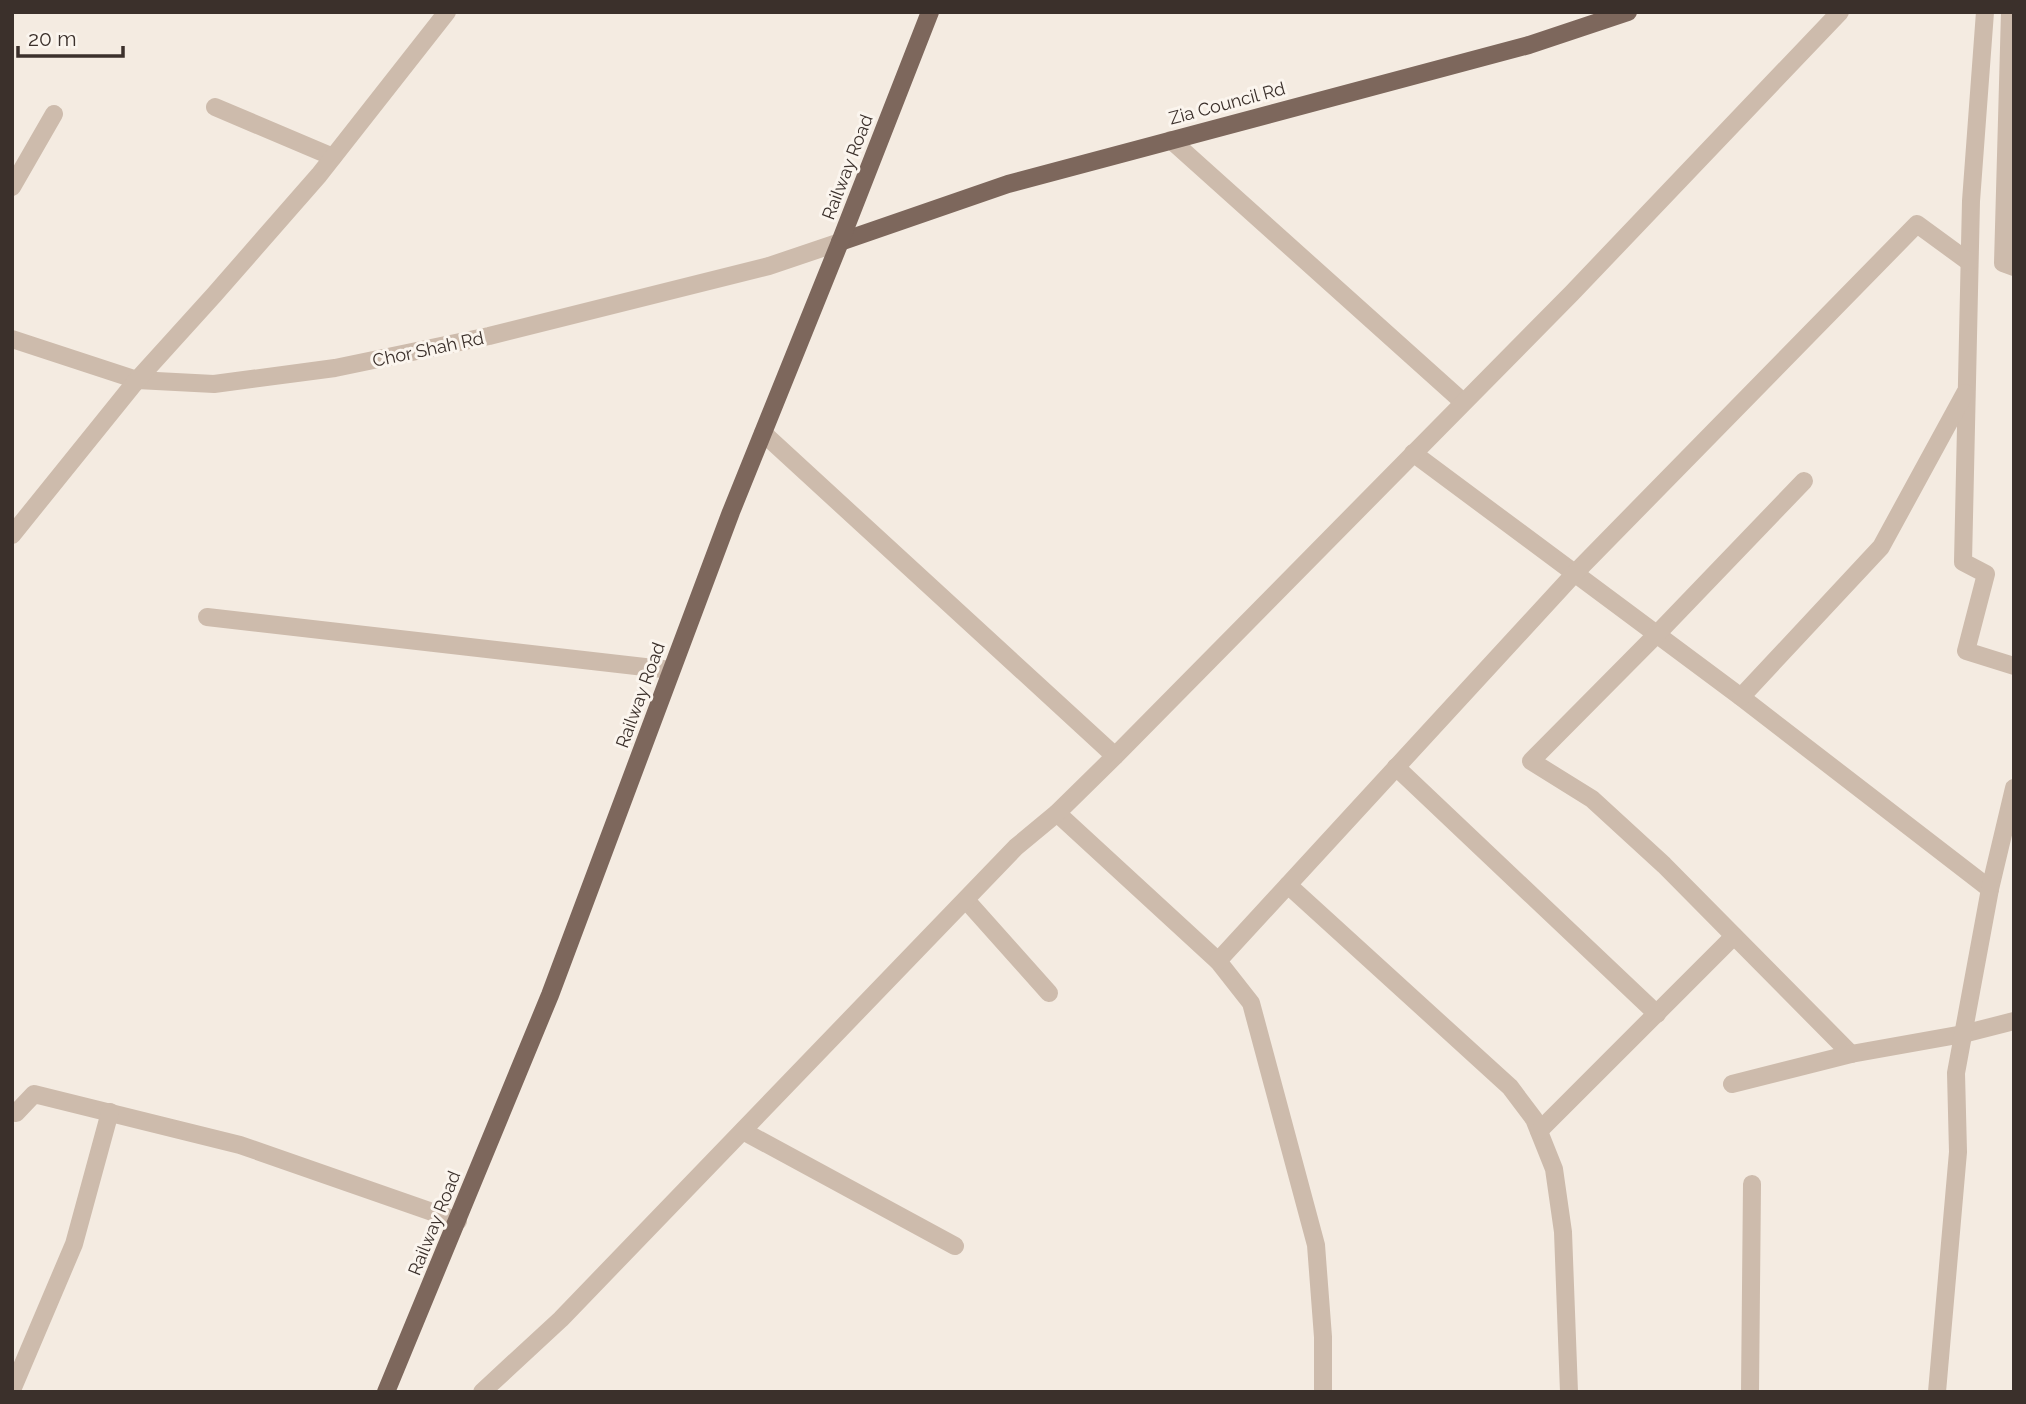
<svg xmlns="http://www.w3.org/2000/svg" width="2026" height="1404" font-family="Raleway,sans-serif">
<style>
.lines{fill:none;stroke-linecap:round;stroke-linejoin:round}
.minor{stroke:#cdbbac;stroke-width:18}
.major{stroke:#7d675c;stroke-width:18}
.labels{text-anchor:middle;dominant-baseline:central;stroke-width:6;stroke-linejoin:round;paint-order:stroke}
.street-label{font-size:18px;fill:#3b302b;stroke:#fbf5ee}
</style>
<rect width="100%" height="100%" fill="#f4ebe1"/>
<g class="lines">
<g class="minor">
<polyline points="1985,12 1971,201 1963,562 1986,574 1966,651 2014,666"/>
<polyline points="2010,12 2003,263 2014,267"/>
<polyline points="215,107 333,157"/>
<polyline points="1171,140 1463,402"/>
<polyline points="12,187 54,114"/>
<polyline points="12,339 137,380 214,384 335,368 489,336 769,266 840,242"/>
<polyline points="763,433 1115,756"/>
<polyline points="1413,453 1741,697 1990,889"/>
<polyline points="1804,481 1657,634 1531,761 1592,799 1664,865 1851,1054"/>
<polyline points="12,535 137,380 214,295 319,175 447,12"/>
<polyline points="207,617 671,670"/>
<polyline points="1741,697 1881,547 1965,393"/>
<polyline points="1396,767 1657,1014"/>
<polyline points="1057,813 1218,961 1251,1003 1316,1245 1323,1337 1323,1392"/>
<polyline points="1288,885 1510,1087 1534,1119 1554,1169 1563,1232 1569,1392"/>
<polyline points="966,900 1049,993"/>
<polyline points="1218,961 1575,573 1917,224 1969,262"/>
<polyline points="1732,1084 1851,1054 1963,1034 2014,1021"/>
<polyline points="12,1112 16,1113 34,1094 240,1145 458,1221"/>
<polyline points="743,1131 955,1246"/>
<polyline points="1539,1131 1734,936"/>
<polyline points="12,1390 74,1244 110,1112"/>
<polyline points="482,1392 561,1319 1016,847 1057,813 1115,756 1572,293 1840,12"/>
<polyline points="1750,1392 1752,1184"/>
<polyline points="1937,1392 1958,1152 1956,1073 1990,889 2014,788"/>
</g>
<g class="major">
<polyline points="840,242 1008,184 1529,45 1628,12"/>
<polyline points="386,1392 550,995 731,512 840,242 930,12"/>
</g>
</g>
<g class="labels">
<g class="street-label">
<text transform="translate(1227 103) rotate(-15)">Zia Council Rd</text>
<text transform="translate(847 167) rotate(-69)">Railway Road</text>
<text transform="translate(428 349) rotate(-12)">Chor Shah Rd</text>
<text transform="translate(640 695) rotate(-70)">Railway Road</text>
<text transform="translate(434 1223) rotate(-68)">Railway Road</text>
</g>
</g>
<rect width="2026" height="1404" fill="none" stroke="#3b302b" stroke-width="28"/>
<path d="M18 46v10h105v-10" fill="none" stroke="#3b302b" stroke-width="3.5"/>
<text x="28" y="46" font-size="21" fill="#3b302b" stroke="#fbf5ee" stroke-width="5" paint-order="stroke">20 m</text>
</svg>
